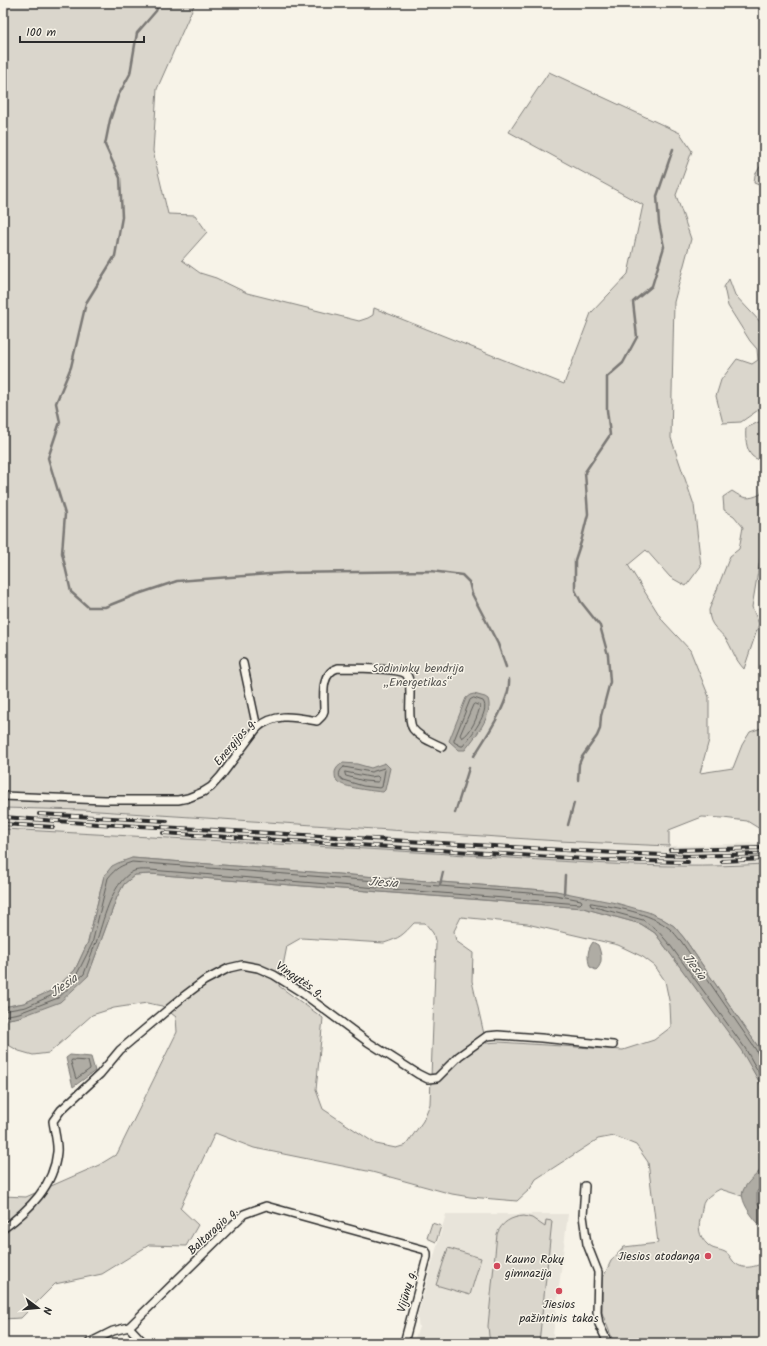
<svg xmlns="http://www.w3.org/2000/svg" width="767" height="1346" font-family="Kalam,sans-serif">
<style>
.built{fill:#e8e4da}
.green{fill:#dad6cc;stroke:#82807c;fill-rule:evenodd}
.water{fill:#afaca4;stroke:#7a7874}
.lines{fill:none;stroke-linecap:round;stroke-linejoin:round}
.shore{stroke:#605f5b;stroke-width:1}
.stream{stroke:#7a7874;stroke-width:2.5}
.street-casing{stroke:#2b2b2b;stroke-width:10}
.street{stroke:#f7f3e8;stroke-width:7}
.rail-casing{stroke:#2b2b2b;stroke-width:4}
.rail{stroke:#f7f3e8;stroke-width:2.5;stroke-dasharray:8;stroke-linecap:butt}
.poi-dot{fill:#d1495b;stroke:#f7f3e8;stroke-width:1.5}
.labels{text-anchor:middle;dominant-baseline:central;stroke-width:3;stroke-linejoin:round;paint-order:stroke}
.park-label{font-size:12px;fill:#575653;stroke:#f7f3e8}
.street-label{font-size:12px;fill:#2b2b2b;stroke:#f7f3e8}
.poi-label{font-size:12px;fill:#2b2b2b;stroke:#f7f3e8;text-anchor:end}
.water-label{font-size:13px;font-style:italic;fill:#53524f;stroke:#f7f3e8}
</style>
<rect width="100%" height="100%" fill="#f7f3e8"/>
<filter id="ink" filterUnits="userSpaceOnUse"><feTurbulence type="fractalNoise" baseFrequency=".025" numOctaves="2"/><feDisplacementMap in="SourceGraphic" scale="8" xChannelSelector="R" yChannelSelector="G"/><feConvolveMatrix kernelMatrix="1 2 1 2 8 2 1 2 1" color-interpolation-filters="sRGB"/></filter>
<g filter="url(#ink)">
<g class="built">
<polygon points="3,808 83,810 326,826 669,846 764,843 764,864 723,866 612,865 432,853 3,829"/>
<polygon points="446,1214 568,1214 552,1343 413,1343 419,1327 417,1317"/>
</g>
<g class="green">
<polygon points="3,3 195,3 157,89 153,151 168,214 195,215 207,232 182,260 200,273 216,278 247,293 359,321 368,318 373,315 374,308 564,384 591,313 628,274 643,205 509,132 549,72 680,133 692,151 676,195 691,239 674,302 671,438 694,505 701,566 686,586 670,577 646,550 628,565 663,621 690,650 709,697 709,740 700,773 733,768 742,745 750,732 764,727 764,836 760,829 747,821 723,818 702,817 669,830 669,846 559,841 83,810 3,808"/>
<polygon points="763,162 764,162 764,187 754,183 755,175"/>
<polygon points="729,279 735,295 764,326 764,406 741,422 723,423 716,396 721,380 737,359 752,364 758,360 757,349 750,341 728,306 724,287"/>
<path d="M764 418V462C761 460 755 459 752 456 746 450 745 436 746 428L761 421Z"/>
<path d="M764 480V536L752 607 759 624 744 669C735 659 734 653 728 642 720 629 709 628 709 610L730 556 739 549 743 527 734 516 724 510 723 497 732 491C744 499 748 500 761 494Z"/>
<path d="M4 829C146 837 289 844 432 853 542 859 653 871 764 864V1058L759 1048 684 938 674 926 661 918 556 891 132 858 104 876 88 942 75 970 55 989 24 1003 3 1007Z"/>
<path d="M150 874 583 908 641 924 655 933 742 1050 764 1090V1167C756 1176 744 1185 742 1196L720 1189C715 1192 709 1195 705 1200 702 1204 702 1210 701 1215 698 1227 698 1236 708 1245 713 1250 719 1249 725 1252 729 1254 730 1257 733 1261 742 1271 753 1267 764 1263V1343H614L602 1313V1280L611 1261 624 1247 658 1243 648 1162 636 1145 614 1136 598 1139 536 1179 530 1189 517 1201 470 1197 452 1194 372 1172 254 1148 215 1133 180 1208 198 1225 186 1246 149 1245 102 1274 55 1284 21 1318 3 1319V1196L26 1197 99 1165 117 1154 177 1032 176 1017 162 1006 147 1003 114 1008 92 1015 49 1053 33 1055 19 1051 3 1042V1020L20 1017 88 976 117 897 124 884 135 875ZM461 917 527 924 618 945 643 957 655 966 665 981 670 1005 671 1027 654 1040 623 1050 499 1042 486 1043 472 981 473 953 456 941 454 931ZM414 923H425L433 933 436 944 430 1104 423 1121 406 1145 396 1148 376 1144 323 1109 316 1090 323 1018 279 986 287 946 301 938 384 943C400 938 403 935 414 923Z"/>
<polygon points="764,1185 764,1213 757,1202 757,1191"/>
<path d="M524 1216 532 1218 545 1227 546 1220 552 1221 539 1343H492L489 1336 488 1326 497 1234C502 1222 511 1217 524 1216Z"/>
<polygon points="432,1223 441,1226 436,1242 427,1238"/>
<polygon points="448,1248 481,1258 470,1295 436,1285"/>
</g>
<g class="water">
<path d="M474 694 485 697 488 699C494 715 474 738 465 750H459L449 741 466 698 470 695Z"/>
<path d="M343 763 357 764 371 768 385 763 390 768 385 790 383 792C374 791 343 788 337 781 335 779 335 775 335 772 336 768 339 765 343 763Z"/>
<polygon points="132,858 556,891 616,903 648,912 661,918 674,926 684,938 759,1048 764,1058 764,1090 741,1050 655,933 641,924 583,908 535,904 150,874 135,875 124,884 117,897 88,976 60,1002 20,1017 3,1020 3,1007 24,1003 55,989 75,970 88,942 104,876 112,866 118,863"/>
<path d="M593 942 598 945C601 953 604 963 596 970L590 967C587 958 587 950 593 942Z"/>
<polygon points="70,1055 91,1057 95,1071 73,1087 66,1058"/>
<path d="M764 1167V1185L757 1191V1202L764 1213V1229C756 1222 739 1202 743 1191 745 1184 758 1173 764 1167Z"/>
</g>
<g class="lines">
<g class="shore">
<path d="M474 698 483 701C491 711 470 737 463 746H461L454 742V740L470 700Z"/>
<path d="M475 704 480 706C478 716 471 733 462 738L460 735 473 705Z"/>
<path d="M344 767 371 772 384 768 385 770 382 787 380 788 363 786 343 780C337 777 339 770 344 767Z"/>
<polygon points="345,772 370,777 377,776 379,778 379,781 377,782 364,781 346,776"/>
<path d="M3 1011 26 1007 57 993 78 972 92 944 108 878C116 868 120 866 132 862L555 895 581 900 582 902 580 904 150 870C145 870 137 869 132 872 111 884 103 922 96 943L94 945V947L84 974 58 998 19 1013 3 1016"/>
<path d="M764 1059 759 1057 756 1050 681 941C677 937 674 932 670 929 649 912 618 908 592 903H590L591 906 643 920 657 930 670 945 745 1048 764 1082"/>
<polygon points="72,1060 88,1061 90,1069 76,1079 71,1062"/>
</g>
<g class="stream">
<polyline points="159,3 156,11 137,33 130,74 118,96 110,120 105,145 120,178 122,217 115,256 86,303 71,367 56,403 60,422 48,458 65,514 62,553 71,592 88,607 105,607 135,595 177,581 283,573 431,571 462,575 469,582 472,594 498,644 506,667"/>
<path d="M474 756C486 737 511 701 509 679"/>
<polyline points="578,780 579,764 582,757 597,736 600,729 601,716 610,682 608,655 600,626 581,602 575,590 575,560 581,542 588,514 585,472 610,435 607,410 607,377 623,363 637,337 633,302 652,286 664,247 659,223 657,196 673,149"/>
<polyline points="455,813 469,768"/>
<polyline points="568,825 574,803"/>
<polyline points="440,885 443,872"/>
<polyline points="564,894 565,875"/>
</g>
<defs>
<g id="street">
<polyline points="243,663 257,728"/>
<path d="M3 796 105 800H178L188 798 203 792 211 787 221 776 257 728C276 712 294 717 317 721L322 716 324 711C324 696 320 673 338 668 350 668 398 668 406 674 415 683 405 716 413 729 420 738 432 742 442 747"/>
<polyline points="585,1186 583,1216 587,1244 598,1272 597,1312 599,1324 608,1343"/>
<path d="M3 1229C29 1210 54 1186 57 1152 58 1143 54 1130 53 1121L61 1110 100 1074 120 1050 184 996 204 981 229 968 242 965 258 968 274 975 301 992 368 1042 418 1074 428 1079 437 1078 459 1056 487 1036 498 1035 541 1038 613 1045"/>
<polyline points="129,1327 144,1343"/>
<polyline points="89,1343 113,1331 129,1327 244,1214 266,1206 425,1250 427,1253 427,1257 404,1343"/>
</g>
</defs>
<use href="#street" class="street-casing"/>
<use href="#street" class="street"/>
<defs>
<g id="rail">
<polyline points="39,814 167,821"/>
<polyline points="3,817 98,824 199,829 616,853 688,856 764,854"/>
<polyline points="3,824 53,827"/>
<polyline points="163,833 601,860 688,862"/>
<polyline points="670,850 764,848"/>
<polyline points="722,861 764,859"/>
</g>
</defs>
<use href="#rail" class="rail-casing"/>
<use href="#rail" class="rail"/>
</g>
</g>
<g class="poi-dot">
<circle cx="708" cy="1256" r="4"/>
<circle cx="497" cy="1266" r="4"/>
<circle cx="559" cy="1291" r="4"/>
</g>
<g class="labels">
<g class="park-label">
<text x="418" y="668">Sodininkų bendrija<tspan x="418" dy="14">„Energetikas“</tspan></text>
</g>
<g class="street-label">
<text transform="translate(235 742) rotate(-50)">Energijos g.</text>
<text transform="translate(300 980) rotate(33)">Vingytės g.</text>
<text transform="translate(213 1231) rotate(-43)">Baltaragio g.</text>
<text transform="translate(407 1291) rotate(-75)">Vijūnų g.</text>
</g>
<g class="poi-label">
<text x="700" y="1256">Jiesios atodanga</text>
<text x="505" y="1259" text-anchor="start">Kauno Rokų<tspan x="505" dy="14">gimnazija</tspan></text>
<text x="559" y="1304" text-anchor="middle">Jiesios<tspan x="559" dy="14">pažintinis takas</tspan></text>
</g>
<g class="water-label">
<text transform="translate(383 883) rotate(4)">Jiesia</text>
<text transform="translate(694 967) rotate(53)">Jiesia</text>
<text transform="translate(64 986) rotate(-35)">Jiesia</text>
</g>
</g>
<rect width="767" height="1346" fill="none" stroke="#f7f3e8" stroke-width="16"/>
<rect x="8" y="8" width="751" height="1330" fill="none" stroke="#2b2b2b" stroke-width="1.5" filter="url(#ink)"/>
<g transform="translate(38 1308) rotate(106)" stroke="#f7f3e8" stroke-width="3" paint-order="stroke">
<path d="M0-3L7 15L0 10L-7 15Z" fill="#2b2b2b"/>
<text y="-6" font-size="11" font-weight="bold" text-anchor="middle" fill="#2b2b2b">N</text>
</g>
<path d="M20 36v6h124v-6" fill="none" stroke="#2b2b2b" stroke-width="2"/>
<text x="26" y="36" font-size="12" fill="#2b2b2b" stroke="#f7f3e8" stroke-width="3" paint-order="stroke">100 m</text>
</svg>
